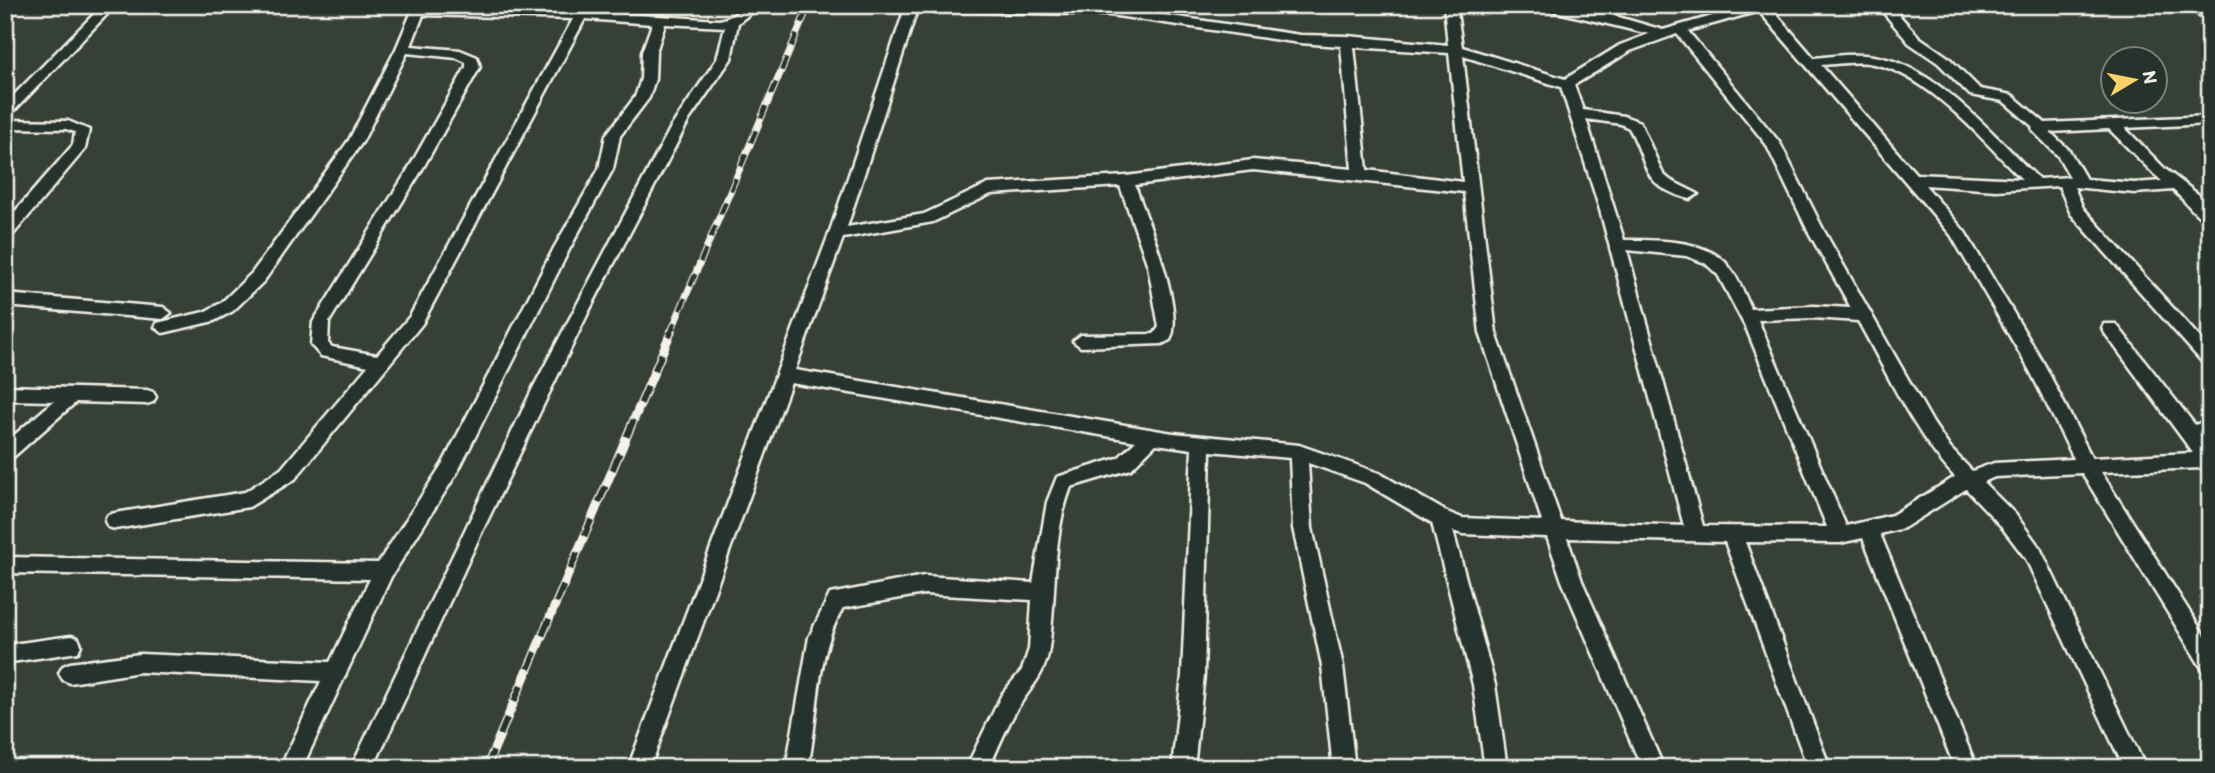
<svg xmlns="http://www.w3.org/2000/svg" width="2215" height="773" font-family="Itim,sans-serif">
<style>
.lines{fill:none;stroke-linecap:round;stroke-linejoin:round}
.minor-casing{stroke:#f4f1e8;stroke-width:5}
.minor{fill:#26332d;fill-rule:evenodd}
.rail-far1-casing{stroke:#f4f1e8;stroke-width:7}
.rail-casing{stroke:#f4f1e8;stroke-width:9}
.rail-far1{stroke:#26332d;stroke-width:4.5;stroke-dasharray:13;stroke-linecap:butt}
.rail{stroke:#26332d;stroke-width:6;stroke-dasharray:18;stroke-linecap:butt}
</style>
<rect width="100%" height="100%" fill="#374036"/>
<filter id="ink" filterUnits="userSpaceOnUse"><feTurbulence type="fractalNoise" baseFrequency=".0143" numOctaves="2"/><feDisplacementMap in="SourceGraphic" scale="14" xChannelSelector="R" yChannelSelector="G"/><feConvolveMatrix kernelMatrix="1 2 1 2 8 2 1 2 1" color-interpolation-filters="sRGB"/></filter>
<g filter="url(#ink)">
<g class="lines">
<defs>
<g id="minor">
<polygon points="103,5 116,5 10,115 5,116 5,104"/>
<path d="M410 5 581 11 719 20C737 17 741 5 761 5L738 23 731 59 689 120 588 313 478 540 373 768H351L533 388 671 127 717 59 725 27 665 24 656 52 655 79 649 98 620 136 613 169 570 248 457 473 391 577 302 768H280L321 681 140 672 70 683 63 680 59 673 63 666 70 663 140 654 330 662 370 579 5 573V557L378 563 443 463 554 248 599 169 606 135 635 97 641 79 642 52 652 24 585 19 422 324 295 479 249 507 115 529 108 527 105 521 108 515 115 513 245 492 281 469 368 366 321 356 311 345 313 322 406 173 466 67V62L457 58 407 53 363 141 264 281 233 311 214 321 163 333 155 327 157 323 204 312 221 303 252 273 349 140 396 49 412 11ZM423 15 573 19 410 316 377 355 332 347 328 343 329 322 420 173 480 67 477 57 460 50 411 46Z"/>
<path d="M906 5H1117V8L1300 35 1347 36 1448 45 1444 5H1456L1462 47 1565 79 1620 45 1649 34 1529 5H1557L1615 16 1663 30 1751 5H1774L1771 8 1814 58C1833 56 1854 53 1873 56 1936 65 1995 137 2039 179L2070 177 2058 156 2033 131 2032 126 2003 101 1970 95 1938 63 1909 43 1877 5H1890L1919 37 1948 57 1980 89 2012 95 2045 123 2210 116V124L2125 128 2165 169 2199 195 2210 208V224C2199 220 2184 199 2173 190L2135 193 2074 187 2083 208 2210 349V366L2204 364 2071 214 2059 186 1996 190 1925 185 1965 232 2044 364 2092 458 2193 453 2104 332 2102 328 2104 324H2116L2195 425 2210 419V434L2203 438 2210 449V472L2202 468 2101 472 2210 644V672L2203 670 2082 473 1995 477 1983 482 2015 514 2040 548 2146 768H2124L2026 559 2001 526 1966 489 1904 528 1880 534 1977 768H1955L1863 538 1840 543 1745 542 1830 768H1808L1725 542 1567 538 1582 581 1664 768H1642L1562 581 1547 537 1462 534 1453 531 1495 685 1507 768H1485L1473 685 1432 523 1365 483 1308 463 1312 528 1343 666 1355 768H1333L1322 666 1293 528 1290 458 1210 451 1204 675 1194 768H1172L1182 675 1192 449 1156 444 1131 469 1071 487C1051 538 1057 595 1049 648 1046 674 1030 688 1017 709 1006 728 998 748 989 768H966L1002 694 1022 670 1029 649 1032 600 924 594 843 608C815 655 819 715 808 768H786L809 637 830 594 924 576 1033 583 1047 502 1057 477 1118 458 1136 441 791 383 650 768H628L829 234ZM917 10 1110 15 1300 43 1341 46 1352 169 1253 160 1126 176 988 184 924 214 847 227ZM1759 11 1951 235 2030 371 2074 459 1994 463 1972 471 1950 448 1933 423 1824 231 1780 143 1688 31ZM1677 34 1766 144 1808 231 1851 308 1813 306 1751 309C1744 293 1737 274 1724 261 1700 239 1655 240 1624 240L1586 119 1621 124 1629 128C1651 167 1639 185 1690 199L1698 194 1670 180 1663 174 1640 122 1624 116 1583 110 1574 85 1630 51ZM1354 47 1449 53 1463 182 1367 170ZM1463 56 1561 87 1600 210 1684 526 1561 521 1496 333ZM1834 64C1847 63 1860 61 1873 64 1928 74 1983 141 2022 179L1916 174 1821 65ZM2109 129 2155 175 2162 181 2135 183 2086 179 2069 150 2050 132ZM1253 170 1464 192 1480 333 1542 521 1462 518 1447 512 1379 473 1299 445 1173 433 795 370 843 238 933 222 991 194 1120 186 1148 266 1159 327 1154 334 1081 335 1073 341 1081 347 1162 344 1170 340C1186 311 1146 217 1135 185ZM1627 250 1686 256 1705 263 1718 275 1747 330 1827 527 1703 526ZM1813 318 1858 321C1888 374 1913 433 1955 477L1892 515 1846 526 1758 320Z"/>
<polygon points="2187,5 2201,5 2210,14 2210,25"/>
<polygon points="5,120 68,121 89,130 85,149 11,237 5,238 5,223 73,145 75,132 66,129 5,128"/>
<polygon points="5,294 163,307 171,313 163,319 5,306"/>
<polygon points="5,386 147,390 153,392 156,397 153,402 147,404 76,402 11,459 5,461 5,443 54,401 5,400"/>
<polygon points="71,636 78,638 81,645 78,652 5,663 5,645"/>
</g>
</defs>
<use href="#minor" class="minor-casing"/>
<use href="#minor" class="minor"/>
<defs>
<polyline id="rail-far1" points="670,334 809,5"/>
<polyline id="rail" points="486,768 671,332"/>
</defs>
<use href="#rail-far1" class="rail-far1-casing"/>
<use href="#rail" class="rail-casing"/>
<use href="#rail-far1" class="rail-far1"/>
<use href="#rail" class="rail"/>
</g>
</g>
<rect width="2215" height="773" fill="none" stroke="#26332d" stroke-width="28"/>
<rect x="14" y="14" width="2187" height="745" fill="none" stroke="#f4f1e8" stroke-width="2.5" filter="url(#ink)"/>
<g transform="translate(2134 80) rotate(80)"><circle r="33" fill="#26332d" stroke="#787f78" stroke-width="2"/>
<path d="M0-5L12 26L0 18L-12 26Z" fill="#ffd166"/>
<text y="-10" font-size="19" font-weight="bold" text-anchor="middle" fill="#f4f1e8">N</text>
</g>
</svg>
